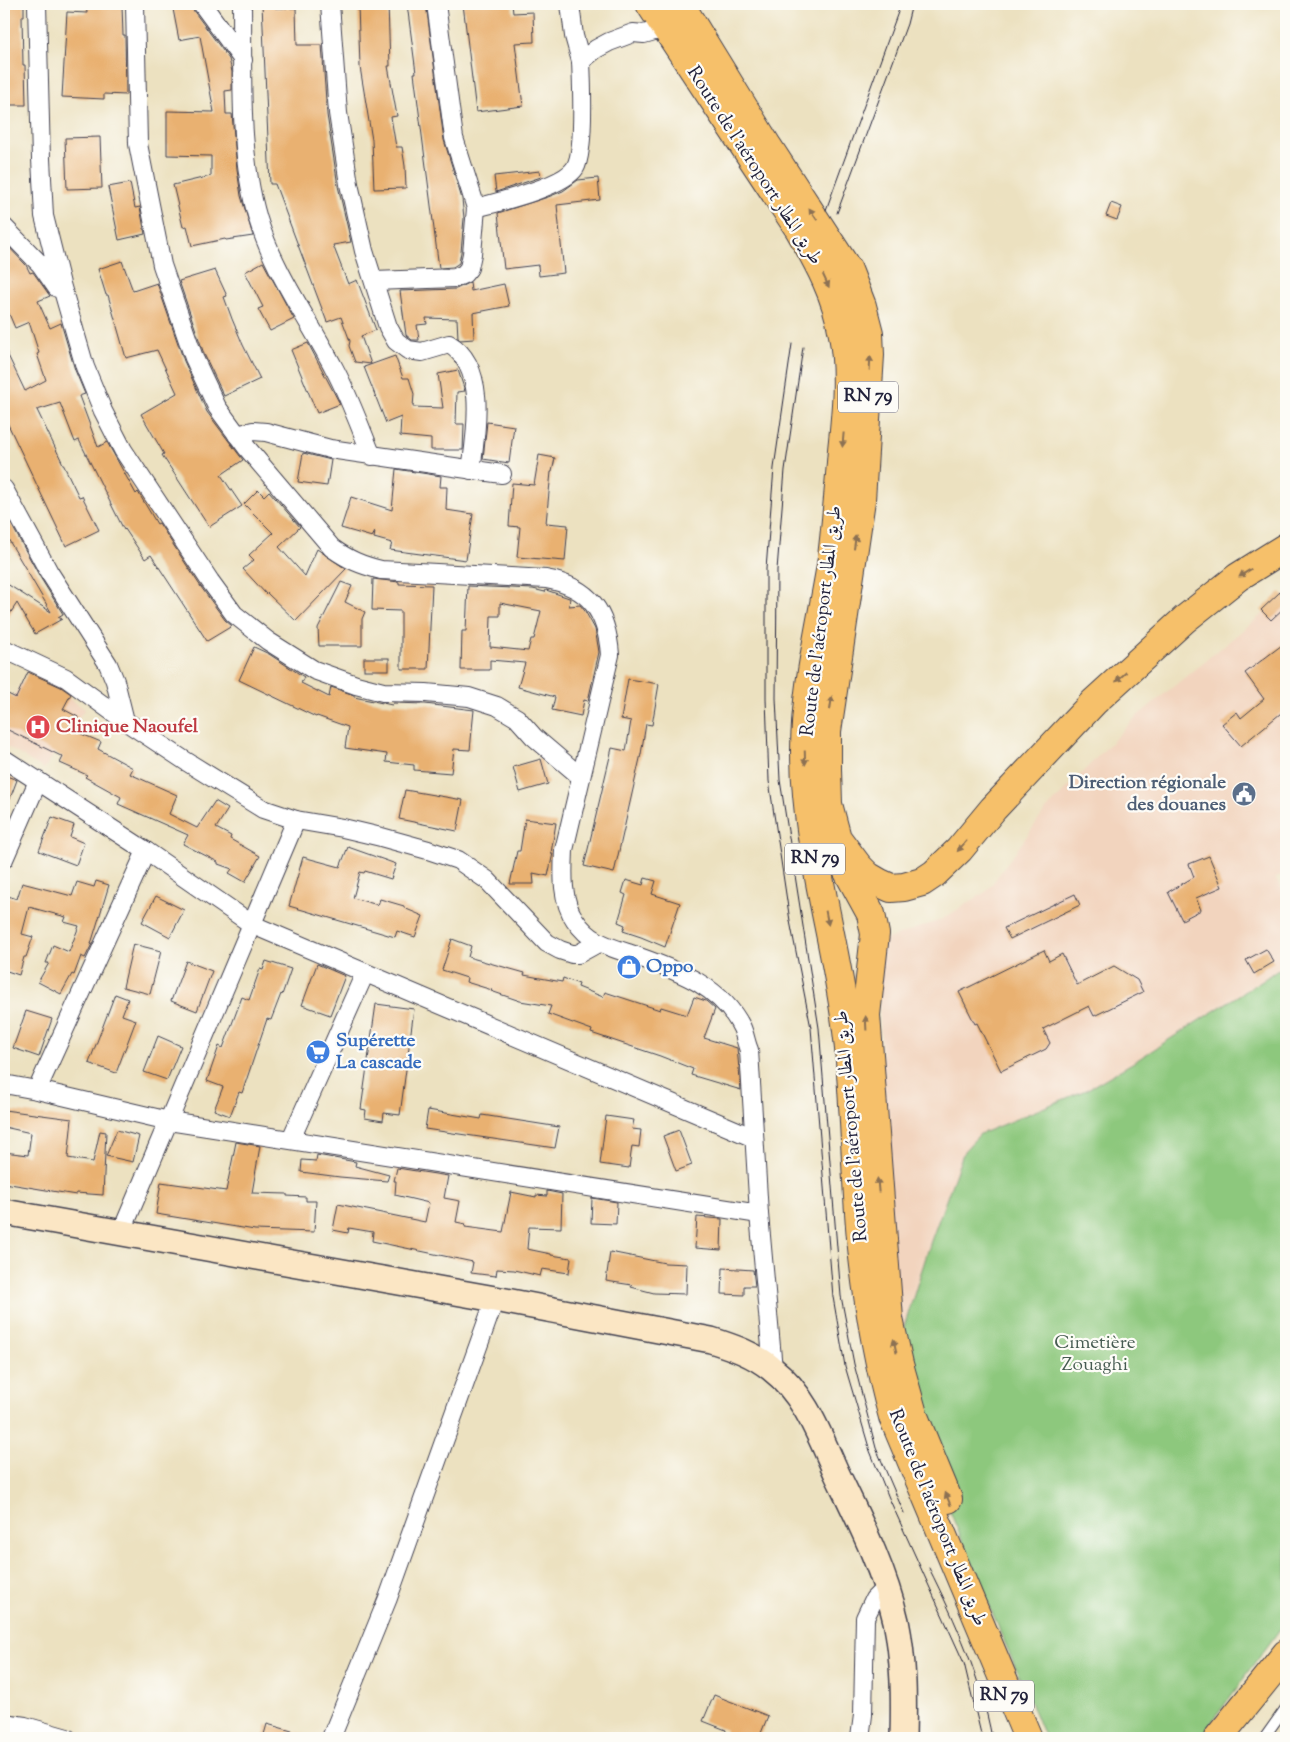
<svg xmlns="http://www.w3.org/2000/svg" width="1290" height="1742" font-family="'Sorts Mill Goudy',Amiri,serif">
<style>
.built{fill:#f2d4be}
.green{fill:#8dc87d;stroke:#58755c}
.building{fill:#e9b171;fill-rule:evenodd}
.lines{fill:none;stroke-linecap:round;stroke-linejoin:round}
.lane-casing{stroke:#403f4f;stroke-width:11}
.street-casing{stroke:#403f4f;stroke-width:20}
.secondary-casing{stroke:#403f4f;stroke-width:28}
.highway-casing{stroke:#403f4f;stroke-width:30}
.lane{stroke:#fff;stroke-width:9}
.street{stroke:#fff;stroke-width:18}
.secondary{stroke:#fbe6c4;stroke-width:25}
.highway{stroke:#f6c06b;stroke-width:28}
.tram{stroke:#22223b;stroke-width:1}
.oneway{fill:#8c7153}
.labels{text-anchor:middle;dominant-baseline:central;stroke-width:4.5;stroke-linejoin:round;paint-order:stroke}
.shield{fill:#fdfcf7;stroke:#646373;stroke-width:1}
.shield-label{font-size:18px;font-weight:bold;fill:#22223b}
.street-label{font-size:19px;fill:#22223b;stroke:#fdfcf7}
.health-label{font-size:19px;font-weight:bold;fill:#be3a42;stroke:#fdfcf7;text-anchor:start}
.service-label{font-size:19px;font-weight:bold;fill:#4e5e75;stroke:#fdfcf7;text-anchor:end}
.shop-label{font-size:19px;font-weight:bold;fill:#366cbe;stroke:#fdfcf7;text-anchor:start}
.park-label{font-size:19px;fill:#475c52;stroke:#fdfcf7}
</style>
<rect width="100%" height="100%" fill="#fdfcf7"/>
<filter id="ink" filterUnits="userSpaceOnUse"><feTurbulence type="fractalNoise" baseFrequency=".02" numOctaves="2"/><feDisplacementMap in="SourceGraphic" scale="10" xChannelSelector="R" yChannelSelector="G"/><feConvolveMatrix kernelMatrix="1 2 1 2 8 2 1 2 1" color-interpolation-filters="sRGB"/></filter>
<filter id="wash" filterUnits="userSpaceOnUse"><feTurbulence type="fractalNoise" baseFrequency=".0096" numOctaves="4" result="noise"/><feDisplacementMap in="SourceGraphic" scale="20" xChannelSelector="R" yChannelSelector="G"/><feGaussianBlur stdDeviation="1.12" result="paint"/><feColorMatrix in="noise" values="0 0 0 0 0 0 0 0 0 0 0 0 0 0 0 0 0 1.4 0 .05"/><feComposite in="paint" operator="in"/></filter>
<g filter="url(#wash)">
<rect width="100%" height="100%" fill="#ece1c0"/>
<g class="built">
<polygon points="1286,595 1286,871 1275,879 1286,893 1286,965 1134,1062 1086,1090 980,1134 964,1151 931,1241 897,1349 876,943 941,920 987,891 1045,811 1136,717"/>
<polygon points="29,672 85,709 44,769 4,745 4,710"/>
</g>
<polygon class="green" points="1286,965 1286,1621 1200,1738 1045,1738 928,1459 897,1349 931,1241 964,1151 980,1134 1086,1090 1134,1062"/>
<g id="blocks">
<g class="building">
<polygon points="10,4 24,4 24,16 22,16 23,65 25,65 26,105 4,105 4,8"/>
<polygon points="86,4 97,4 98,5 122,5 123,35 125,35 126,95 104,94 104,99 62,97 67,12 87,13"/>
<polygon points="262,4 275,4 275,8 296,8 297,45 322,45 327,115 338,186 351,242 333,245 348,284 357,280 376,330 361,336 371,364 355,362 349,346 350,341 341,317 327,322 275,184 270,184"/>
<polygon points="358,4 388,4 390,66 388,66 397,116 391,117 396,147 402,147 405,166 406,188 374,189 372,140 360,67"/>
<polygon points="407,4 426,4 444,140 462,199 464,218 461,252 459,263 453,267 439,268 414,73 416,73"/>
<polygon points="463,4 512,4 513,13 533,12 534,42 515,43 523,106 476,112"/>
<polygon points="192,5 193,10 229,59 232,72 232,90 225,91 226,114 232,114 237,169 241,196 253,236 226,240 225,239 192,246 187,226 183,227 173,185 211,176 211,156 167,155 167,111 214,112 200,36 179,40 173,9"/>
<polygon points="100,137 102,188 67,189 65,138"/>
<polygon points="540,171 541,177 496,192 494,176"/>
<polygon points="598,178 600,200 557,205 564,273 539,276 538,265 504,269 498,213 548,197 563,191 578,180"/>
<polygon points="130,183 135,208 140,207 145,234 119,240 108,187"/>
<polygon points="1111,203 1122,207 1117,220 1106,216"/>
<polygon points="4,242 26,265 30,273 33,272 50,296 38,301 50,328 61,323 75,370 85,394 79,396 98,447 107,442 136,494 138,492 157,524 159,523 201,587 225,620 232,626 207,641 151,555 145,559 125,529 124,530 79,440 75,442 60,403 37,410 79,497 82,496 99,530 66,546 4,416 4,347 25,391 46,380 37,354 39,353 29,322 15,328 4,302"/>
<polygon points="122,261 133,291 157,283 184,361 207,412 243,460 221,475 242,506 209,527 162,455 164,454 141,414 177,393 157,350 126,358 108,295 106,295 98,269"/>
<polygon points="263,262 294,319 270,331 258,309 263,307 245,272"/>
<polygon points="215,270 227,296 224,297 232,319 243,345 260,379 224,396 204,354 179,281"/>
<polygon points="470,282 471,291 504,284 509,306 473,313 474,339 460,340 458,338 457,319 426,318 427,324 417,325 419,340 412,340 406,335 400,291 456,289"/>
<polygon points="308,343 340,404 317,413 291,350"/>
<polygon points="395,356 403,378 409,378 414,394 413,407 443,408 438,374 458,370 465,391 457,392 456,424 464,424 463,450 431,450 431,439 400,436 401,417 386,423 364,367"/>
<polygon points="487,422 514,426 509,463 483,459"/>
<polygon points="303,453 331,460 327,486 298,482"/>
<polygon points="539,455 555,458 552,472 551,472 546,523 568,525 565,561 517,557 520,527 509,526 512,483 534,485"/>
<polygon points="396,469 441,476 440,487 447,487 446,510 473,514 466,560 390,550 392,543 374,538 375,532 372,537 341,528 351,497 392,510"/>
<polygon points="258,490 264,496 269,491 300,527 279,547 305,576 317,549 346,569 296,621 267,593 266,594 243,569 254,560 249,555 273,533 244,504"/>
<polygon points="4,511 40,577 63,614 58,617 62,619 35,634 17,603 4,623 4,582 51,612 4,532"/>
<polygon points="373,579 399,582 399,584 432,585 428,669 401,669 401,611 372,610"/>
<polygon points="341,582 352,586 345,602 365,612 362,619 362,646 319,646 318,628"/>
<path d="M468 586 533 589 545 592 546 590 569 598H570L569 606 580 605 585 611 595 629 599 652 588 701 584 700 581 716 552 710 555 697 518 687 525 663 490 660V670H461L462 631H466ZM500 603 541 611 534 639H531L528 651 490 647 491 616H500Z"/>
<polygon points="1280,592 1286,599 1286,606 1271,620 1261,610"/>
<polygon points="1286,642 1286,709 1241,746 1222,724 1237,712 1241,718 1264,699 1245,673"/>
<polygon points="254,647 269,654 304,677 301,683 329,697 331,687 354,695 354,697 392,705 393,703 425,704 474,710 470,750 454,749 451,773 414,770 414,765 386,762 387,754 345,748 348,727 317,716 316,717 239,680"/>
<rect x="364" y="658" width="25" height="12"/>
<polygon points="28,672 61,687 71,694 63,709 78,717 72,730 101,742 98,749 133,768 130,774 177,795 169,814 197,828 215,801 228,809 216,828 231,836 230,839 260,856 245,882 229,873 232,869 218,864 218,862 183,844 188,835 118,804 121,797 85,777 87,775 60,763 63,757 4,728 4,692 16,698"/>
<polygon points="628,679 659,684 652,725 646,724 641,754 614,873 584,866 612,748 626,751 631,721 621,719"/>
<polygon points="541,759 548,784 520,792 513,767"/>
<polygon points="4,775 17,780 5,812 4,812"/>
<polygon points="405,790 463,800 457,831 399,819"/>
<polygon points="52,817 74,825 70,837 84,843 76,865 39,851"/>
<polygon points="525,819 556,823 551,853 553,853 548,876 533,873 534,884 510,884 517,851 520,851"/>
<polygon points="348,847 396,864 391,879 365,871 364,873 360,872 353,898 378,905 380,899 404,906 404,908 423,916 415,937 397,931 395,937 289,906 303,857 340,867"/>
<polygon points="1209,856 1222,887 1196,898 1201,910 1182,920 1168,892 1194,877 1189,864"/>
<polygon points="645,878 656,881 652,894 680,903 665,947 641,937 623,931 625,925 618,922 626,895 622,893 626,880 643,885"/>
<polygon points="96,881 109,885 91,944 92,944 85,958 81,956 74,975 72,974 61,994 38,982 49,963 46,963 53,945 69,952 79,926 64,922 66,917 29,907 22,934 33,937 26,957 24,957 19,975 4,970 4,911 8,896 17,899 22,883 72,896 77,882 94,887"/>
<polygon points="1075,894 1080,905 1010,939 1004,928"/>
<polygon points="156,896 184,910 170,937 142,922"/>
<polygon points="452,939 471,946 468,957 525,973 524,975 562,982 563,978 579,984 578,987 603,997 605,992 660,1010 661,1007 687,1015 694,997 706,1001 715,1009 704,1038 737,1048 741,1090 691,1075 693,1069 660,1056 591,1033 592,1030 548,1014 551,1006 520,1001 491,991 492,990 466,982 467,978 442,970"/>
<polygon points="133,944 161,951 150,994 123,987"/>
<polygon points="1266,949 1274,962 1254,974 1246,960"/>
<polygon points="1044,950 1049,961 1062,954 1077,985 1114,966 1137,980 1143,992 1094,1016 1089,1006 1043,1029 1050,1043 1046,1049 1001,1071 977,1023 975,1024 959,992"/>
<polygon points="186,961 212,971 197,1011 171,1001"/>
<polygon points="266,961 291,969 282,995 281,994 271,1020 267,1019 242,1093 239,1092 230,1116 214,1110 223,1087 207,1081 219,1046 223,1048 242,997 249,1000 260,969 263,970"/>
<polygon points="317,964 345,976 330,1015 302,1005"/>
<polygon points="115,994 128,999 122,1015 136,1020 116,1073 89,1063"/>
<polygon points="376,1004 414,1009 400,1115 384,1113 383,1121 365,1118 366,1110 361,1109"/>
<polygon points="26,1011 52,1019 39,1057 13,1048"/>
<polygon points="158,1036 181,1046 167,1080 144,1072"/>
<polygon points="4,1110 72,1119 68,1158 93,1162 100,1131 106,1132 103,1195 76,1193 76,1195 4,1183 4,1152 28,1155 31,1133 4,1127"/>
<polygon points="428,1110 481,1119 482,1115 559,1127 555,1148 425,1129"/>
<polygon points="606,1116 634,1120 632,1129 641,1130 639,1147 632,1146 629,1168 600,1164"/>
<polygon points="117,1130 139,1136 133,1162 106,1156"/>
<polygon points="679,1130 692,1165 676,1171 663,1136"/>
<polygon points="236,1142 260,1146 252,1193 287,1194 287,1196 306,1197 306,1201 316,1201 314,1232 255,1230 156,1214 161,1182 226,1191"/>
<polygon points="317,1155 356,1162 355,1166 389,1175 387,1181 340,1177 301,1172 302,1160 316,1161"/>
<polygon points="397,1168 448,1176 444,1198 460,1201 456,1222 466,1224 465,1227 503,1232 511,1192 536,1197 536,1195 547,1196 547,1191 562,1194 561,1228 529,1227 527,1249 551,1254 551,1255 571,1258 569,1273 542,1269 540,1276 514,1270 497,1269 496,1276 471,1273 473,1262 372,1241 373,1232 349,1228 348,1233 333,1230 338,1204 425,1222 429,1203 395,1195 396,1181 394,1181"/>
<polygon points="592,1198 617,1202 616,1224 591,1223"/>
<polygon points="697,1217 722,1219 721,1250 695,1248"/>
<polygon points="610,1252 665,1263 687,1264 686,1294 654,1293 631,1287 632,1285 606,1281"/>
<polygon points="723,1268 753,1270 755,1286 744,1286 744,1295 722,1294"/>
<polygon points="714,1695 768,1716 759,1738 724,1738 726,1730 703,1721"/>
<polygon points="267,1724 306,1735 305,1738 263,1738"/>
</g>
</g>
</g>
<g filter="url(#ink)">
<use href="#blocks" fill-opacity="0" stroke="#403f4f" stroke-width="1"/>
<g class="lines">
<defs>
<polyline id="lane" points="1264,1738 1286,1707"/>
<g id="street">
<polyline points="37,4 41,159 44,216 61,284 85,367 103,411 123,450 210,581 234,614 268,641 314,670 356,685 383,692 426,693 469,697 497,706 517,718 534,737 581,777"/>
<path d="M135 4 138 144 162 265 194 358 217 407 247 448 332 548C349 560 361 565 381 570L546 579C590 587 607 612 610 655L564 850C563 873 561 900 575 920 589 941 606 946 628 953 672 969 720 983 742 1028 745 1035 746 1043 749 1050L759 1214 773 1369"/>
<polyline points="202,4 243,60"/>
<path d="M242 4C243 74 238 152 258 219 274 272 309 320 334 368 349 396 360 427 372 456"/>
<path d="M330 4 338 113 349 184 364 251 388 327 396 341 408 350 422 352 449 344C488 367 476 433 471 470"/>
<polyline points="570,4 574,36 581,61"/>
<path d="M476 208C498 202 563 187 575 168 585 152 582 83 581 61L596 49 609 42 633 33 644 34 665 28"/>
<polyline points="4,227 41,265 57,288"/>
<polyline points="374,281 455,278 464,274 469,268 472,254 476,208 454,138 436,4"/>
<polyline points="237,435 253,431 266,432 330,449 502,474"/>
<polyline points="4,489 49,572 108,664 115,681 125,721"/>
<polyline points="4,649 66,678 125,721 184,760 263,809 296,820 343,828 381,837 428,850 458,860 487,880 547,943 560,950 572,954 578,954 598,943"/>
<polyline points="4,759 146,851 253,925 754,1138"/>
<polyline points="4,859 38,781"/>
<polyline points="4,1084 37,1090 169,1121 759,1214"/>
<polyline points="37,1090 146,851"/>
<polyline points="291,1139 365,973"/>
<polyline points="121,1233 296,820"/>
<polyline points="4,1723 25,1726 67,1738"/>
<polyline points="331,1738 388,1598 495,1299"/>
<polyline points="860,1738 863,1715 865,1618 874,1599 886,1587"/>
</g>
<path id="secondary" d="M4 1212 495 1299 711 1340C733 1347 754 1354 772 1369 805 1394 820 1437 837 1474 860 1522 884 1569 896 1621 904 1660 904 1699 903 1738"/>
<g id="highway">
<path d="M650 4 799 229C818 262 837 296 843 335 850 372 846 412 842 450 839 488 836 527 831 565 821 626 805 688 805 751 805 849 837 942 848 1039 855 1105 855 1172 861 1238 867 1299 877 1359 893 1417L1028 1738"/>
<polyline points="680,4 768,147 848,270 862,306 869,333 870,355 861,500 827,731 827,769 828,804 837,838 858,866 868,876 880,883 891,888 904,887 922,882 934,874 959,850 993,809 1094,702 1185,619 1238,577 1286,547"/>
<polyline points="844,861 847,870 871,914 875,934 866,1015 889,1319 899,1364 913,1414 948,1499"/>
<polyline points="1218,1738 1286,1654"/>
</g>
</defs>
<use href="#lane" class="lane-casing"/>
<use href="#street" class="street-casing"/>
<use href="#secondary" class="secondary-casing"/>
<use href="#highway" class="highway-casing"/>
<use href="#lane" class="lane"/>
<use href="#street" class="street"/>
<use href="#secondary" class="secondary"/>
<use href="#highway" class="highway"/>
<g class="tram">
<polyline points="826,210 901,4"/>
<polyline points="837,213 907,24 912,4"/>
<polyline points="792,344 774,468 766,569 766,699 769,781 790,921 811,1028 833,1297 845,1366 870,1451 889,1498 964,1663 982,1738"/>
<polyline points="803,347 785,470 777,570 776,698 780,780 819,1028 841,1296 854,1364 876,1448 904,1513"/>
<path d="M929 1568C956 1622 981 1678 992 1738"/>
</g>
</g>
<defs><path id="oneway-solid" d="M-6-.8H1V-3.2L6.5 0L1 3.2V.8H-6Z" transform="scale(1.25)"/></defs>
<g class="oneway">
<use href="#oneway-solid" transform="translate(813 214) rotate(-124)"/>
<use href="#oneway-solid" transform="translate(826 281) rotate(65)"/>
<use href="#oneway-solid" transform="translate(870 363) rotate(-87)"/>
<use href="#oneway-solid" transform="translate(843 440) rotate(95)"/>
<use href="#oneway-solid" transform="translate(855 542) rotate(-82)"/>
<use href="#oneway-solid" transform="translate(1245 573) rotate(147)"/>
<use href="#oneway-solid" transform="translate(1121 677) rotate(138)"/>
<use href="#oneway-solid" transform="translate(831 703) rotate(-82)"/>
<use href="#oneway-solid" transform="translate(805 758) rotate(88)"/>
<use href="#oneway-solid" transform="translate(962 846) rotate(131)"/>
<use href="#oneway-solid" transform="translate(827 918) rotate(79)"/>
<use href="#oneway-solid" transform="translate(866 1023) rotate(-93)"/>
<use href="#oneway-solid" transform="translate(878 1185) rotate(-95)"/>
<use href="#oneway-solid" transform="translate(895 1346) rotate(-102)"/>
<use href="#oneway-solid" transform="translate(948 1499) rotate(-112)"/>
</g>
</g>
<defs>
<symbol id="hospital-disc" viewBox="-11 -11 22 22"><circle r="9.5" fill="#e0444e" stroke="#fdfcf7"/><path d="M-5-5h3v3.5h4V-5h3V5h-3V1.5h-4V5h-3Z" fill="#fff"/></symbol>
<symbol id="civic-disc" viewBox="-11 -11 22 22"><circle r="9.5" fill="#5c6f8a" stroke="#fdfcf7"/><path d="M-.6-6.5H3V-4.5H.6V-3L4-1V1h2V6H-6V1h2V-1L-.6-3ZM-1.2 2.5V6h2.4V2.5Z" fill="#fff"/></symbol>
<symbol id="shop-disc" viewBox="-11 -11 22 22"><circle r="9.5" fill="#3f7fe0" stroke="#fdfcf7"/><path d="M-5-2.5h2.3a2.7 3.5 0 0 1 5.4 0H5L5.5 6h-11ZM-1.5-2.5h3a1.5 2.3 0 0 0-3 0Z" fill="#fff"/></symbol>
<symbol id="supermarket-disc" viewBox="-11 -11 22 22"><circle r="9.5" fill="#3f7fe0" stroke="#fdfcf7"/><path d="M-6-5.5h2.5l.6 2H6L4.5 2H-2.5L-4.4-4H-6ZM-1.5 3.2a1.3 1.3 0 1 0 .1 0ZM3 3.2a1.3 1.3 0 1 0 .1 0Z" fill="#fff"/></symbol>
</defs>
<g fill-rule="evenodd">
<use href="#hospital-disc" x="24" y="713" width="28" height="28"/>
<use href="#civic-disc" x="1230" y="780" width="28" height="28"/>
<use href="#shop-disc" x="615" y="953" width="28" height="28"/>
<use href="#supermarket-disc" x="304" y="1038" width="28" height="28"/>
</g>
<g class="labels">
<g class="shield">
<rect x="838" y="381.5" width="60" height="31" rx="4"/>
<rect x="785" y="843.5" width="60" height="31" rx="4"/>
<rect x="974" y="1680.5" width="60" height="31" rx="4"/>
</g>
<g class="shield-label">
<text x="868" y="397">RN 79</text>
<text x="815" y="859">RN 79</text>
<text x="1004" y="1696">RN 79</text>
</g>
<g class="street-label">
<text transform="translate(754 166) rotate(57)">Route de l'aéroport طريق المطار</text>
<text transform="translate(822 621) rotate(-83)">Route de l'aéroport طريق المطار</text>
<text transform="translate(852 1126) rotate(-95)">Route de l'aéroport طريق المطار</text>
<text transform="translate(937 1518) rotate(68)">Route de l'aéroport طريق المطار</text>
</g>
<g class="health-label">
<text x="56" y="727">Clinique Naoufel</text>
</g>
<g class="service-label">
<text x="1226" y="783">Direction régionale<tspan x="1226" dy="22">des douanes</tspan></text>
</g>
<g class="shop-label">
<text x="646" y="967">Oppo</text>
<text x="336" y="1041">Supérette<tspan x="336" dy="22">La cascade</tspan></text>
</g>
<g class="park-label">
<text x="1095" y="1343">Cimetière<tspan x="1095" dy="22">Zouaghi</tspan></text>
</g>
</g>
<rect width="1290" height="1742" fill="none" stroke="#fdfcf7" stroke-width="20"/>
</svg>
